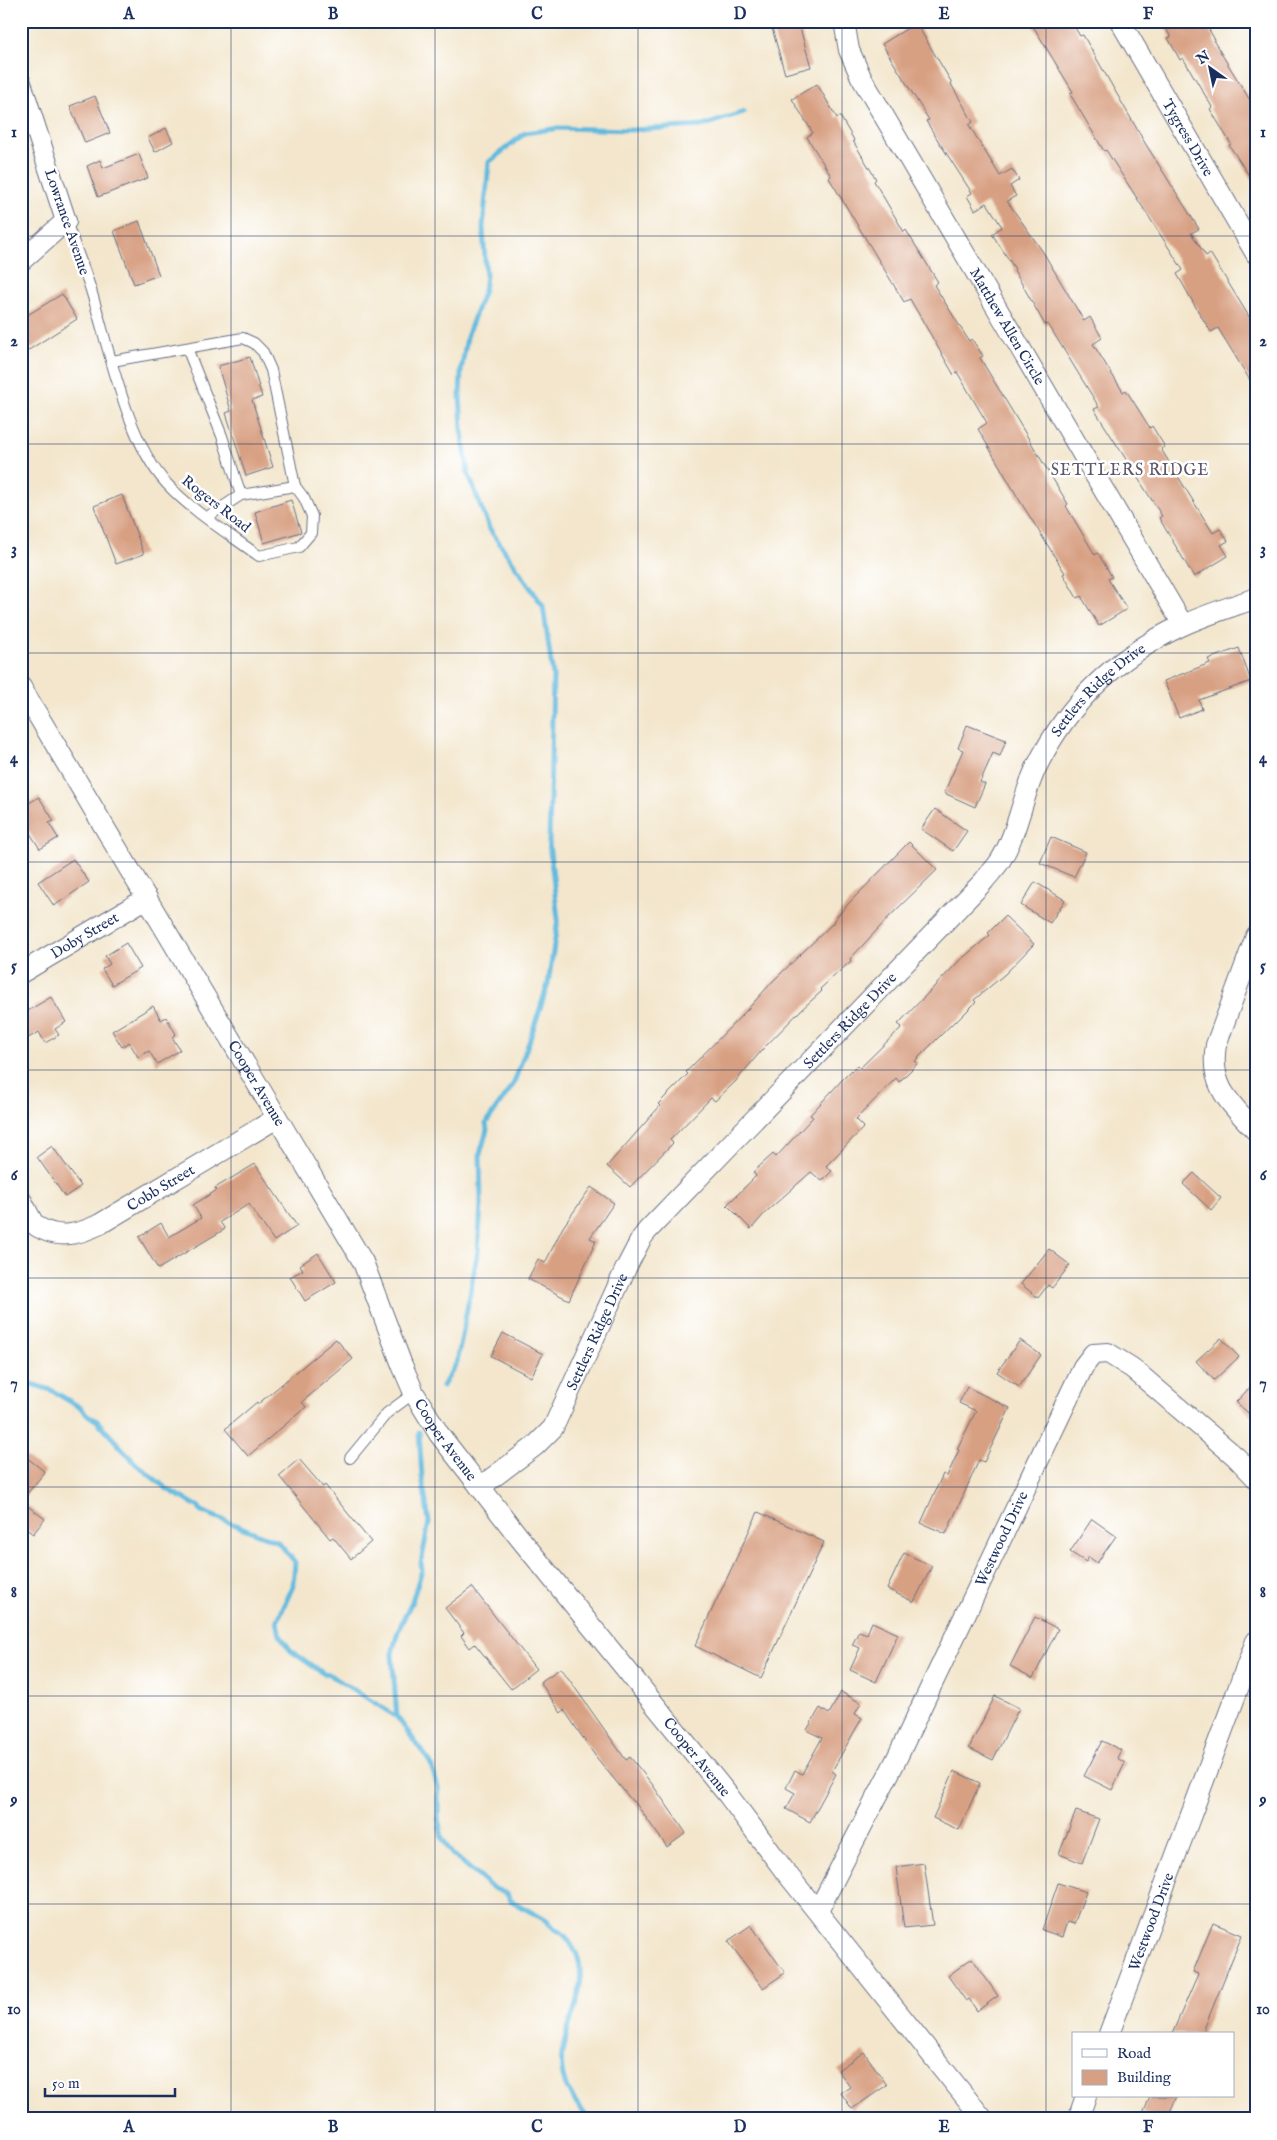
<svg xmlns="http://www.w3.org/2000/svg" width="1277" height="2140" font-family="'IM FELL English',serif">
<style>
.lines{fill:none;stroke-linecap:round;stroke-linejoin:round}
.stream{stroke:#61b9de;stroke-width:5}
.building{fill:#d8a083}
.service-casing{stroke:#676f84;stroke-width:12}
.minor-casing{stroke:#676f84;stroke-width:22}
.service{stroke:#fff;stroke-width:10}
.minor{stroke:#fff;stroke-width:20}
.grid{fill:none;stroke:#1b2f5e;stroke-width:1;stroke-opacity:0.55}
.labels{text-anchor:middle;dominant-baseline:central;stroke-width:5;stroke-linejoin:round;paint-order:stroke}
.street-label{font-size:15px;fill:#1b2f5e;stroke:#fff}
.neighbourhood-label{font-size:16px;letter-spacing:1px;fill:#5d576b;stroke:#fff}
.neatline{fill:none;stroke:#1b2f5e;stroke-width:2}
.grid-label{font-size:16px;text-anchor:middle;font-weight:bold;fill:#1b2f5e}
</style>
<rect width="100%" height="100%" fill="#fff"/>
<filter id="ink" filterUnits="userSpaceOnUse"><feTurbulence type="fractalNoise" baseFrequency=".02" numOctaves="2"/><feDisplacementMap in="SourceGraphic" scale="10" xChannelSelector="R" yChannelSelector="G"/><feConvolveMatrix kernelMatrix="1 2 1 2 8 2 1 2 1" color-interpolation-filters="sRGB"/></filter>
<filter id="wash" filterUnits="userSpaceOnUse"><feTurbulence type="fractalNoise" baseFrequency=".0096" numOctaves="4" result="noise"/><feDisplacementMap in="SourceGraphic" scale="20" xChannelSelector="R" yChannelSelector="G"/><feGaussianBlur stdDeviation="1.12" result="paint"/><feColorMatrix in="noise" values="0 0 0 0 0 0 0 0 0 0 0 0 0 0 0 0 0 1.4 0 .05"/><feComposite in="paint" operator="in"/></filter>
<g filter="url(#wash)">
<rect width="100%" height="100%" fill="#f3e6cc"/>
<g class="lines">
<g class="stream">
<path d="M21 1381 51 1390 81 1408 85 1413 97 1421 136 1464 167 1489 199 1507 201 1511 278 1542 295 1562 293 1586 277 1622 280 1635 291 1651 324 1674 330 1675 397 1717 430 1762 438 1787V1818L442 1838 452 1854 493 1888 507 1894 510 1900 547 1921C551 1928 556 1929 562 1933 567 1937 574 1949 577 1955 593 2000 549 2040 565 2083 569 2095 579 2106 586 2116L590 2119"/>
<polyline points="443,1386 457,1362 478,1251 481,1204 480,1154 487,1130 486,1123 513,1085 530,1039 548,984 558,919 549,843 553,676 543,606 489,528 468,473 462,431 460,395 461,371 467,337 484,290 486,276 483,227 489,162 525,133 559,128 631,130 702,126 744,112"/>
<polyline points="397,1717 392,1654 398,1631 412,1601 422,1570 421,1563 429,1522 422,1477 419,1432"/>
</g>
</g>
<g id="blocks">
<g class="building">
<polygon points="770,21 798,21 811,67 785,74"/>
<polygon points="1030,21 1071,21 1080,36 1083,35 1145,143 1199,229 1191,233 1206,256 1210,253 1256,328 1256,390 1218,328 1211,332 1198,311 1177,274 1183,270 1106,150 1104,151 1070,94 1073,92"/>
<polygon points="1161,21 1204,21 1215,40 1213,40 1256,110 1256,186 1229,145 1231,144 1210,109 1212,107 1183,58 1180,60 1168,38 1171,37"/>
<polygon points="916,23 952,83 951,84 973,122 969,125 1000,176 1012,169 1019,180 1010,186 1016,196 1007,201 1043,252 1084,321 1090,317 1102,338 1093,344 1123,392 1126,390 1150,428 1152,426 1165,447 1161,449 1213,533 1220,529 1228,541 1221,545 1228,556 1194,577 1159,518 1162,516 1094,409 1099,407 1048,324 1045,325 1014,270 1015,269 992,234 1002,227 987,203 975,210 967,196 972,193 939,142 926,121 929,120 882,44"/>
<polygon points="817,84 837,118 840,116 854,140 853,141 876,179 874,181 904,232 906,230 938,282 934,285 969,341 972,339 983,356 980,358 1068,504 1066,506 1095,555 1098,553 1112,577 1108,579 1127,609 1099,626 1081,596 1077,598 1063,574 1065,573 1020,501 978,429 987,423 957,372 954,375 910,299 904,302 829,178 831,176 807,137 813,133 792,99"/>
<polygon points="95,96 110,133 85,143 70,106"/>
<polygon points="166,128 173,142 155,152 148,138"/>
<polygon points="139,154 148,178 98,197 87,166 100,160 103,168"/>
<polygon points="139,221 159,275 134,284 114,231"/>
<polygon points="62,294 77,319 21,355 21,319"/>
<polygon points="250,357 262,397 252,400 273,467 246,476 226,413 231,411 218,366"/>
<polygon points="122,495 144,554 116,564 94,506"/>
<polygon points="291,500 301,532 264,543 255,512"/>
<polygon points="1239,648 1251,681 1199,700 1202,709 1179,718 1164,681 1210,663 1208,659"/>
<polygon points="967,725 1006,740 1000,756 993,753 980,782 985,784 975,807 944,793 963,750 958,748"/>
<polygon points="39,797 54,821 49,823 58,838 40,849 21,819 21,808"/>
<polygon points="935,809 967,831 953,851 921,829"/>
<polygon points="1051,837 1086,852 1074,877 1040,863"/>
<polygon points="909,842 937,870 890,916 850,959 851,961 820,989 822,991 801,1010 762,1050 735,1082 715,1101 711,1098 670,1140 673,1143 630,1187 607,1166 660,1106 658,1104 688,1074 686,1072 746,1011 773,981 834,922 833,921 849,903"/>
<polygon points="73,859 89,882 54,906 38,882"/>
<polygon points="1035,882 1065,900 1050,923 1021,905"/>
<polygon points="1005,916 1034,944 1005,974 974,1000 976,1002 956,1022 955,1021 915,1061 918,1063 899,1082 896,1078 856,1119 864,1127 826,1166 832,1171 822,1181 811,1172 766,1212 751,1229 727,1205 756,1176 753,1172 773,1154 776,1157 813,1117 810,1115 841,1081 857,1065 860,1068 902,1027 898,1024 959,961 990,935 988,933"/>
<polygon points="126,943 141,968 112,985 102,969 110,964 105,956"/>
<polygon points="51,997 66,1022 55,1029 59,1035 45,1043 39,1032 21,1042 21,1015"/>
<polygon points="153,1006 161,1020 166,1017 176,1034 172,1037 180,1050 157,1064 149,1051 138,1057 129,1042 122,1047 112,1031"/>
<polygon points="52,1146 81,1186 65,1197 37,1157"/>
<polygon points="255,1164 297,1226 274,1241 249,1204 220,1222 225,1229 158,1269 139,1237 161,1223 169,1237 201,1218 193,1205 217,1190 215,1188"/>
<polygon points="1194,1173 1221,1198 1211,1210 1183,1184"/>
<polygon points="591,1187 614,1203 590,1238 596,1241 569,1300 528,1279 538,1259 545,1263 563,1227"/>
<polygon points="1049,1249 1070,1265 1052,1288 1048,1285 1038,1298 1021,1284"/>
<polygon points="318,1253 336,1282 305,1301 290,1277 303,1270 300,1265"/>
<polygon points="503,1333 543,1354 531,1377 491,1356"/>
<polygon points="1221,1338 1239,1357 1214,1380 1196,1361"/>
<polygon points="336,1339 353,1359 302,1402 306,1407 248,1456 225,1429 257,1402 258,1404"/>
<polygon points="1020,1340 1041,1355 1019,1387 997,1372"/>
<polygon points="1256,1381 1256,1420 1236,1402"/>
<polygon points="967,1387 1010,1408 984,1462 979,1460 946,1534 921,1523 943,1474 947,1476 959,1450 957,1449 976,1411 959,1403"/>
<polygon points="21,1453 45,1472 21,1501 45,1519 33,1534 21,1525"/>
<polygon points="299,1459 323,1487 325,1485 371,1542 351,1559 333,1537 330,1539 279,1476"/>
<polygon points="758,1512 824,1542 761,1678 695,1646"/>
<polygon points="1092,1519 1116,1536 1097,1563 1089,1557 1086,1562 1070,1552"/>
<polygon points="904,1553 932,1566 914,1602 887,1589"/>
<polygon points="472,1587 536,1669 511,1689 475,1644 470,1648 461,1636 464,1633 445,1608"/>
<polygon points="1035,1617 1058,1629 1033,1678 1010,1666"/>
<polygon points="872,1622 898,1634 876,1682 850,1670 860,1648 852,1645 859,1631 867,1634"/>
<polygon points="561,1668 626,1760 630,1757 652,1784 686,1833 667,1847 634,1801 633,1802 596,1757 564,1710 561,1713 540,1682"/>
<polygon points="841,1692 861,1703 855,1714 862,1718 832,1771 836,1774 810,1822 786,1809 795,1793 786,1788 795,1770 802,1774 822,1738 807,1730 820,1708 829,1714"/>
<polygon points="995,1696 1019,1708 993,1760 969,1748"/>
<polygon points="1102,1741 1121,1750 1117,1758 1125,1763 1112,1790 1084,1776"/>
<polygon points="954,1771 980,1783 959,1830 933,1818"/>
<polygon points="1076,1811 1099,1819 1082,1863 1059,1854"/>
<polygon points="924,1863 933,1925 904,1928 896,1867"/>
<polygon points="1058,1883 1086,1892 1074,1924 1067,1922 1062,1937 1042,1930"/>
<polygon points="1213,1923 1242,1935 1202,2034 1172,2034 1198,1974 1193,1972"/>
<polygon points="751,1925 785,1973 763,1988 728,1941"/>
<polygon points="972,1958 998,1996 977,2011 969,1999 966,2001 948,1976"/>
<polygon points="864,2052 887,2085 852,2109 841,2093 850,2087 838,2070"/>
<polygon points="1150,2096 1177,2096 1167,2119 1157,2119 1143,2113"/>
</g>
</g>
</g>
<g filter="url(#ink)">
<use href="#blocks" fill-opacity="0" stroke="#676f84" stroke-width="1"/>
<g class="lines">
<defs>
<g id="service">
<path d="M66 221C73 242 82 263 89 284 108 342 126 441 167 484 192 511 229 534 259 556L299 547 311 533 312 516 304 498 295 486 241 495 207 517"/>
<polyline points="187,348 222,436 241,495"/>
<polyline points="112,361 243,338 254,343 263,352 271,370 295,486"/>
<polyline points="350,1458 387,1413 414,1393"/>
</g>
<g id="minor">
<path id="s1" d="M844 21 849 50 861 77 1183 625"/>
<path id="s2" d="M1120 21 1256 254"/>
<polyline points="21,83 66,221 21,261"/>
<path id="s3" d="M21 687 363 1262 402 1365 414 1393 439 1434 518 1536 728 1795 784 1870 983 2119"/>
<path d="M1256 936 1216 1045C1209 1086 1230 1103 1256 1131"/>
<path id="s4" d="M21 973 147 898"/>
<path id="s5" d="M21 1200C26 1207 31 1223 38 1227 59 1240 80 1234 100 1224L277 1118"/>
<path id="s6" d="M480 1487 535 1446 553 1428 626 1268 641 1239 647 1231 983 882C988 875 995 869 1000 861 1018 833 1022 796 1037 766 1068 703 1118 656 1181 626 1205 615 1231 607 1256 598"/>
<path id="s7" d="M818 1911 896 1760 1083 1367 1093 1354 1108 1353 1132 1368 1236 1457 1256 1478"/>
<path id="s8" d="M1109 2034 1256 1641"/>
<polyline points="1078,2119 1086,2096"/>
</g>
</defs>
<use href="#service" class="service-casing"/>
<use href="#minor" class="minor-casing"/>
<use href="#service" class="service"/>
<use href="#minor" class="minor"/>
</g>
</g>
<path class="grid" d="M231 21V2119M435 21V2119M638 21V2119M842 21V2119M1046 21V2119M21 236H1256M21 444H1256M21 653H1256M21 862H1256M21 1070H1256M21 1278H1256M21 1487H1256M21 1696H1256M21 1904H1256"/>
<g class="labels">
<g class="street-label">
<text stroke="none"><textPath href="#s2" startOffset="135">Tygress Drive</textPath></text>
<text transform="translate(67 222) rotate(71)">Lowrance Avenue</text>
<text stroke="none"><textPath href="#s1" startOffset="348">Matthew Allen Circle</textPath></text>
<text transform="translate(216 504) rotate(38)">Rogers Road</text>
<text stroke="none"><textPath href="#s6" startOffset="1025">Settlers Ridge Drive</textPath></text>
<text stroke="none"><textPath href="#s4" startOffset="74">Doby Street</textPath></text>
<text stroke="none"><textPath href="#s6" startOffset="605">Settlers Ridge Drive</textPath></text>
<text stroke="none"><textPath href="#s3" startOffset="461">Cooper Avenue</textPath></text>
<text stroke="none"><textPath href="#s5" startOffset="168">Cobb Street</textPath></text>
<text stroke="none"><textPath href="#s6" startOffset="200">Settlers Ridge Drive</textPath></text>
<text stroke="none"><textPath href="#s3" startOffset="866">Cooper Avenue</textPath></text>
<text stroke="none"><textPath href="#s7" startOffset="415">Westwood Drive</textPath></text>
<text stroke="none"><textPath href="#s3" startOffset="1271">Cooper Avenue</textPath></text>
<text stroke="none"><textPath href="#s8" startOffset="120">Westwood Drive</textPath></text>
</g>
<g class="neighbourhood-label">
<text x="1130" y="471">SETTLERS RIDGE</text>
</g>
</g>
<rect width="1277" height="2140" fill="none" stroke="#fff" stroke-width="55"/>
<rect x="1072" y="2032" width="162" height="65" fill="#ffffff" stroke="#a4acbf"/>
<rect x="1082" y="2049" width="25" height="8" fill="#ffffff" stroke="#a4acbf"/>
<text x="1117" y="2058" font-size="15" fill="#1b2f5e">Road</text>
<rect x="1082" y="2070" width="25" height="15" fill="#d8a083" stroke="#a4acbf"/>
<text x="1117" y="2082" font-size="15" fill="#1b2f5e">Building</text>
<g transform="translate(1210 68) rotate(327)" stroke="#ffffff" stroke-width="4" paint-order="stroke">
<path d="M0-4L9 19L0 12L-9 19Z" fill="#1b2f5e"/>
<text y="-8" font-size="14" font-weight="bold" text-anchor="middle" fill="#1b2f5e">N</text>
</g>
<path d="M45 2088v8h130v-8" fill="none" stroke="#1b2f5e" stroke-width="2.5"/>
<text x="52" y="2088" font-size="15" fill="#1b2f5e" stroke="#ffffff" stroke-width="4" paint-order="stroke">50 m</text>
<rect x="28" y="28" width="1222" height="2084" class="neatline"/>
<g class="grid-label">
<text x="129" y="19">A</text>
<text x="333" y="19">B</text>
<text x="537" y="19">C</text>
<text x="740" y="19">D</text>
<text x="944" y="19">E</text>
<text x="1148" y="19">F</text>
<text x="14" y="137">1</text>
<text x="1263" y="137">1</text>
<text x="14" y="346">2</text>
<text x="1263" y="346">2</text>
<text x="14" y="554">3</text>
<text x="1263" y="554">3</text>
<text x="14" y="763">4</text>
<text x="1263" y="763">4</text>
<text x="14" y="971">5</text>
<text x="1263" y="971">5</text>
<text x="14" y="1180">6</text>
<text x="1263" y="1180">6</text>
<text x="14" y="1388">7</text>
<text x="1263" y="1388">7</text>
<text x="14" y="1597">8</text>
<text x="1263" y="1597">8</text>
<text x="14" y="1805">9</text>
<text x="1263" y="1805">9</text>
<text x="14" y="2014">10</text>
<text x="1263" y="2014">10</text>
<text x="129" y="2132">A</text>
<text x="333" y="2132">B</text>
<text x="537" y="2132">C</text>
<text x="740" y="2132">D</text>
<text x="944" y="2132">E</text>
<text x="1148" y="2132">F</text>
</g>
</svg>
